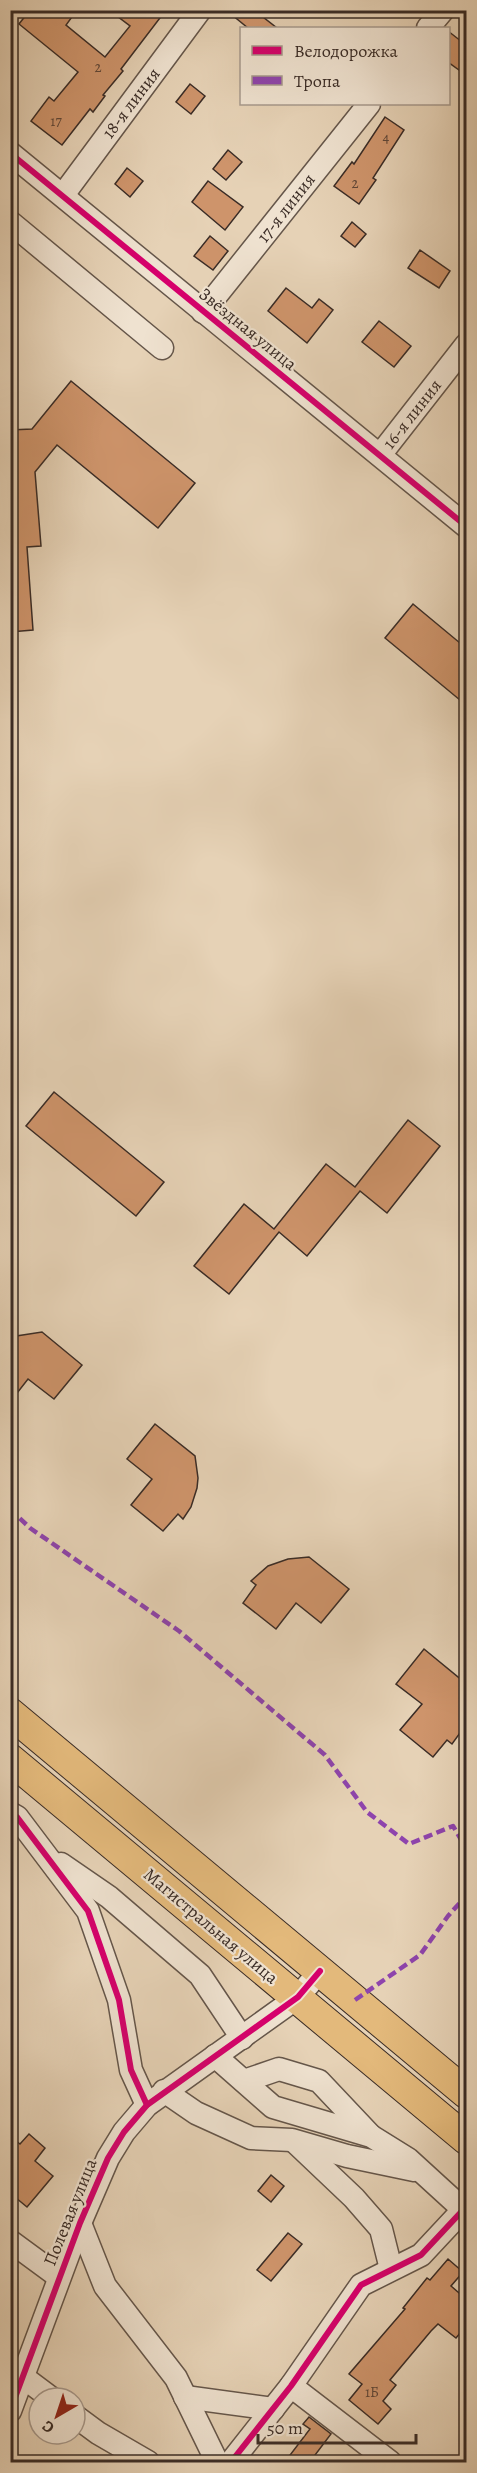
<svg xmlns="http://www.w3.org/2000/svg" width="477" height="2473" font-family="Alegreya,serif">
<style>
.building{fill:#ce946b;stroke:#3a2c26;stroke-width:1.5}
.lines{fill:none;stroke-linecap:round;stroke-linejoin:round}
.minor-casing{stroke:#65564a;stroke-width:25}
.major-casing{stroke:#3a2c26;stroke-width:32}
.minor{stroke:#efe2d0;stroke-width:22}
.major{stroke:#e3b97b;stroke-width:30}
.quiet{stroke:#8e44ad;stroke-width:4.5;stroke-dasharray:9 4.5;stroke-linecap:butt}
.cycleway-casing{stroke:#efe2d0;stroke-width:10}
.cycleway{stroke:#d6006c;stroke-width:6}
.labels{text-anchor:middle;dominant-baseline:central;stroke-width:4.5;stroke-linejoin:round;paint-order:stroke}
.number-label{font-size:15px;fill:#5f4637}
.street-label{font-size:18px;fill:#3a2c26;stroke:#efe2d0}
</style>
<rect width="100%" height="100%" fill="#e6d2b6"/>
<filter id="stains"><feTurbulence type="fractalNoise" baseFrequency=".00333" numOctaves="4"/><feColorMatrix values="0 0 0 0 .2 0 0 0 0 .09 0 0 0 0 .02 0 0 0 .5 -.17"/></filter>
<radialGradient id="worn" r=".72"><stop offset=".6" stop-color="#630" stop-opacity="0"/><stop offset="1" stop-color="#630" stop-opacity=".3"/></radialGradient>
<g class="building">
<polygon points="30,10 77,10 66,25 105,57 130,26 109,10 166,10 121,69 123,71 103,95 105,96 93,112 90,109 62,145 31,121 49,97 54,101 78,72 19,24"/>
<polygon points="226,10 254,10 277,28 248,28"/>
<polygon points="448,31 466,45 466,61 459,70 448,62"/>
<polygon points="190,84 205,96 191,114 176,102"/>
<polygon points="385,117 404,130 373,178 376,180 359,204 334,186 352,162 354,164"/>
<polygon points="228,150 242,162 226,180 213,169"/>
<polygon points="127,168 143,181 130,197 115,184"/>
<polygon points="208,181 243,207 225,230 192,202"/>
<polygon points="352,222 366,234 355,247 341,236"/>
<polygon points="210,236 228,251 213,270 194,256"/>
<polygon points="420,250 450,271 439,288 408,268"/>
<polygon points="286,288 312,308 319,299 333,310 307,343 268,311"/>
<polygon points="379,321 411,346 394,367 362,342"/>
<polygon points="71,381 195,483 158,528 57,445 35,472 41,546 27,547 33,630 10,632 10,430 32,429"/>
<polygon points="413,604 466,648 466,705 385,638"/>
<polygon points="54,1092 164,1182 136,1216 26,1126"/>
<polygon points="408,1120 440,1146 387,1213 360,1191 307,1256 279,1232 229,1294 194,1266 244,1204 274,1229 326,1164 355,1187"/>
<polygon points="42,1332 82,1365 54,1399 28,1379 10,1402 10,1337"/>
<polygon points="155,1424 195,1456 198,1478 197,1488 191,1507 183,1519 178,1514 163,1531 131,1505 152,1479 127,1459"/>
<polygon points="309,1557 349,1589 321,1623 296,1603 276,1629 243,1603 256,1585 251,1581 268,1566 288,1559"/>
<polygon points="424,1649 464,1682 466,1702 466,1714 460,1733 452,1744 447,1740 433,1757 400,1730 422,1704 396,1684"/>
<polygon points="29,2134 45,2148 35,2161 53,2176 27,2207 10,2193 10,2136 20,2144"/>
<polygon points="271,2175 284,2186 271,2202 258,2191"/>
<polygon points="288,2233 302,2244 271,2281 257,2270"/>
<polygon points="448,2259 463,2272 451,2286 466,2299 466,2326 456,2338 438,2324 431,2331 390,2380 396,2385 383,2401 391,2409 378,2424 349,2400 362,2384 349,2374 405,2309 403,2308 427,2278 430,2280"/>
<polygon points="309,2417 331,2434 309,2463 284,2463 310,2429 303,2424"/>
</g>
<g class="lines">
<defs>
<g id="minor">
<polyline points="428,28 443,10"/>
<polyline points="10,153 466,526"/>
<polyline points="63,195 200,10"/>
<polyline points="10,222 162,348"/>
<polyline points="203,312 369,104"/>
<polyline points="380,455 466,345"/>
<polyline points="10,1813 17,1817 88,1911 119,2000 131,2070 147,2105"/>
<polyline points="61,1864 109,1897 200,1975 242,2038"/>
<polyline points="215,2056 273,2107 371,2136 408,2159 466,2212"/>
<polyline points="244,2081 279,2069 319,2081 370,2135"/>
<polyline points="164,2091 196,2113 251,2138 292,2140 347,2156 414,2170"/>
<polyline points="295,2142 354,2198 381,2229 391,2269"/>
<polyline points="80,2223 105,2286 176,2378 217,2462"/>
<polyline points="10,2241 59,2277"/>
<polyline points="23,2377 51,2398"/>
<polyline points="291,2386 390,2462"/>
<polyline points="185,2397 273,2409"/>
<polyline points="10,2411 80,2223 108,2158 124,2132 147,2105 298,1997 320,1971"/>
<polyline points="75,2416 98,2433 148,2462"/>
<polyline points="231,2462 291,2386 361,2285 421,2255 463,2210"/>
</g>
<g id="major">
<polyline points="10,1713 466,2093"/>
<polyline points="10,1759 466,2139"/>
</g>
</defs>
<use href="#minor" class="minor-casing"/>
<use href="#major" class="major-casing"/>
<use href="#minor" class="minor"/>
<use href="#major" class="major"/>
<g class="quiet">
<polyline points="10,1509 30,1528 179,1631 325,1755 367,1812 409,1844 453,1826 466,1848"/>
<polyline points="355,2000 420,1955 448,1916 466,1896"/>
</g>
<defs>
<g id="cycleway">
<polyline points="10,153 466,526"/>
<polyline points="10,1813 17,1817 88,1911 119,2000 131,2070 147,2105"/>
<polyline points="10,2411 80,2223 108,2158 124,2132 147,2105 298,1997 320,1971"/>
<polyline points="231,2462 291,2386 361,2285 421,2255 463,2210"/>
</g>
</defs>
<use href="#cycleway" class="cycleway-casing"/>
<use href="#cycleway" class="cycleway"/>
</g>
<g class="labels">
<g class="number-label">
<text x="98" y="67">2</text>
<text x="56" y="121">17</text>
<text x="386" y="137">4</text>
<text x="355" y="183">2</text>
<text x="372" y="2392">1Б</text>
</g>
<g class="street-label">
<text transform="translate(131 103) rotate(-53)">18-я линия</text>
<text transform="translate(286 208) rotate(-52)">17-я линия</text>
<text transform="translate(248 329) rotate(39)">Звёздная улица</text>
<text transform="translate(412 414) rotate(-52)">16-я линия</text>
<text transform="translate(211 1926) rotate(40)">Магистральная улица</text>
<text transform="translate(70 2212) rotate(-68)">Полевая улица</text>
</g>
</g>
<rect width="477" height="2473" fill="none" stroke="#e6d2b6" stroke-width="36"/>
<rect x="12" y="12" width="453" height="2449" fill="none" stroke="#3a2c26" stroke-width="3"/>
<rect x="18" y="18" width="441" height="2437" fill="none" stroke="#3a2c26" stroke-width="1.5"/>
<rect x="240" y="27" width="210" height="78" fill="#efe2d0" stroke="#a7998c" stroke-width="1.5"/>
<rect x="252" y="46" width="30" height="9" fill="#d6006c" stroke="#a7998c" stroke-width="1.5"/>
<text x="294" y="57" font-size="18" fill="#3a2c26">Велодорожка</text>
<rect x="252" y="76" width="30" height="9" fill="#8e44ad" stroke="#a7998c" stroke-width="1.5"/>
<text x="294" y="87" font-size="18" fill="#3a2c26">Тропа</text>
<g transform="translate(57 2416) rotate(219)"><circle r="28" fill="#efe2d0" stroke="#a7998c" stroke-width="1.5"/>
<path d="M0-4.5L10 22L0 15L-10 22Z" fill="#8f2418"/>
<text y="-9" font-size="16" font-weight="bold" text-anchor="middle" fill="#3a2c26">С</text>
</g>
<path d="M258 2434v9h158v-9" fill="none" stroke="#3a2c26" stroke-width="3"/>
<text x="267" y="2434" font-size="18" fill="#3a2c26" stroke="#efe2d0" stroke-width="4.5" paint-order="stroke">50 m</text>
<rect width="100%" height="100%" filter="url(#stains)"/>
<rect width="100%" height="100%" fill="url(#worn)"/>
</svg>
